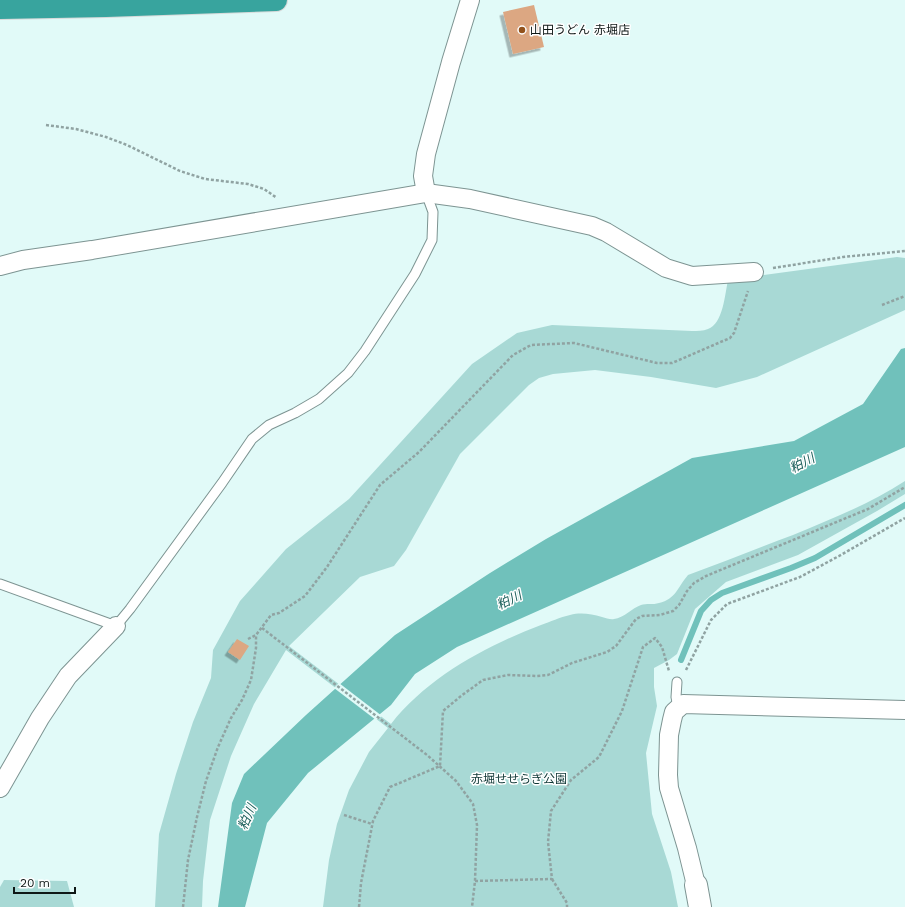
<svg xmlns="http://www.w3.org/2000/svg" width="905" height="907" font-family="'Work Sans','Noto Sans JP',sans-serif">
<style>
.green{fill:#a8d9d5}
.water{fill:#70c1bb}
.pier{fill:#e1faf8}
.lines{fill:none;stroke-linecap:round;stroke-linejoin:round}
.stream{stroke:#70c1bb;stroke-width:6}
.building{fill:#dca782;filter:url(#shadow)}
.lane-casing{stroke:#7d9492;stroke-width:11}
.street-casing{stroke:#7d9492;stroke-width:20}
.secondary-casing{stroke:#7d9492;stroke-width:24}
.highway-casing{stroke:#d8dada;stroke-width:24}
.path{stroke:#90a3a2;stroke-width:2.5;stroke-dasharray:3 2;stroke-linecap:butt}
.lane{stroke:#fff;stroke-width:9}
.street{stroke:#fff;stroke-width:18}
.secondary{stroke:#fff;stroke-width:22}
.highway{stroke:#38a49e;stroke-width:22}
.poi-dot{fill:#92521c;stroke:#fff;stroke-width:1.5}
.labels{text-anchor:middle;dominant-baseline:central;stroke-width:3;stroke-linejoin:round;paint-order:stroke}
.poi-label{font-size:12px;fill:#0e1716;stroke:#fff;text-anchor:start}
.park-label{font-size:12px;fill:#0e3634;stroke:#fff}
.water-label{font-size:13px;font-style:italic;fill:#1e615d;stroke:#fff}
</style>
<defs>
<filter id="shadow"><feDropShadow dx="-3.5" dy="3.5" stdDeviation="0" flood-color="#0004"/></filter>
</defs>
<rect width="100%" height="100%" fill="#e1faf8"/>
<g class="green">
<path d="M897 257 905 258V310L757 377 716 388 651 377 595 370 553 374 539 378 529 385 460 454 406 550 394 566 360 577 289 646 391 724C428 677 486 646 541 625 550 622 560 617 570 615 581 612 591 614 602 617 606 618 611 620 614 619 624 618 632 608 641 605 646 603 653 605 659 603 676 599 677 588 688 575 723 562 758 548 793 535 831 519 870 504 905 481V494L877 511 798 555 726 582 695 609 677 654 669 660 654 668V687L657 706 646 753 652 814 671 872 678 907H323L329 860 337 824 349 790 369 752 388 728 286 650 254 704 231 756 210 820 203 881 202 907H155L159 834 176 774 193 722 211 678 213 650 240 601 286 549 349 499 472 364 517 333 552 325 692 331C697 331 703 331 708 329 723 324 725 294 728 280Z"/>
<polygon points="4,880 67,881 74,907 0,907 0,887"/>
</g>
<polygon class="water" points="905,348 905,447 457,647 415,674 391,705 308,773 267,823 245,907 218,907 232,803 244,774 306,715 395,635 490,573 546,539 692,458 794,441 863,404 901,349"/>
<polygon class="pier" points="339,683 382,716 376,720 334,688"/>
<g class="lines">
<polyline class="stream" points="681,660 701,611 711,600 722,593 791,568 815,558 905,505"/>
</g>
<g class="building">
<polygon points="534,5 544,47 513,54 503,12"/>
<polygon points="237,639 249,646 240,660 228,652"/>
</g>
<g class="lines">
<defs>
<g id="lane">
<polyline points="0,584 116,626 130,609 222,483 252,439 269,425 295,413 319,399 348,373 365,351 415,274 432,240 433,212 426,193"/>
<polyline points="677,682 676,697 678,707"/>
</g>
<g id="street">
<polyline points="426,193 423,176 426,154 451,62 470,0"/>
<polyline points="0,266 23,260 92,250 426,193 470,199 592,226 606,232 666,268 692,276 754,272"/>
<polyline points="0,788 40,718 68,676 116,626"/>
<polyline points="696,885 687,848 669,788 668,775 669,735 672,720 674,712 683,704 905,710"/>
</g>
<polyline id="secondary" points="696,885 700,907"/>
<polyline id="highway" points="0,8 106,6 276,0"/>
</defs>
<use href="#lane" class="lane-casing"/>
<use href="#street" class="street-casing"/>
<use href="#secondary" class="secondary-casing"/>
<use href="#highway" class="highway-casing"/>
<g class="path">
<polyline points="46,125 76,129 106,137 127,145 180,171 205,179 248,184 264,189 277,198"/>
<polyline points="773,268 843,257 905,251"/>
<polyline points="882,305 905,296"/>
<polyline points="262,628 427,755 456,781 473,804 477,825 475,881 472,907"/>
<polyline points="248,639 256,635 271,615 279,613 305,596 327,567 380,485 419,452 513,355 531,345 574,343 657,363 672,363 730,338 734,333 748,291"/>
<polyline points="686,670 711,620 727,604 800,577 839,556 905,518"/>
<polyline points="344,815 372,824"/>
<polyline points="552,879 567,903 567,907"/>
<polyline points="475,881 552,879 548,842 551,811 571,780 599,757 622,711 643,647 655,638 662,647 669,671"/>
<polyline points="183,907 188,860 197,817 206,781 218,747 231,718 242,700 251,680 256,648 256,635"/>
<polyline points="359,907 361,883 373,821 390,787 440,766 443,711 461,696 483,680 508,675 537,676 548,675 572,663 607,652 616,646 636,619 642,616 660,615 673,611 679,605 687,591 694,583 706,576 868,509 905,487"/>
</g>
<use href="#lane" class="lane"/>
<use href="#street" class="street"/>
<use href="#secondary" class="secondary"/>
<use href="#highway" class="highway"/>
</g>
<circle class="poi-dot" cx="522" cy="30" r="4"/>
<g class="labels">
<g class="poi-label">
<text x="530" y="30">山田うどん 赤堀店</text>
</g>
<g class="park-label">
<text x="519" y="779">赤堀せせらぎ公園</text>
</g>
<g class="water-label">
<text transform="translate(802 463) rotate(-27)">粕川</text>
<text transform="translate(509 600) rotate(-26)">粕川</text>
<text transform="translate(247 817) rotate(-66)">粕川</text>
</g>
</g>
<path d="M14 887v6h61v-6" fill="none" stroke="#0e1716" stroke-width="2"/>
<text x="20" y="887" font-size="12" fill="#0e1716" stroke="#ffffff" stroke-width="3" paint-order="stroke">20 m</text>
</svg>
